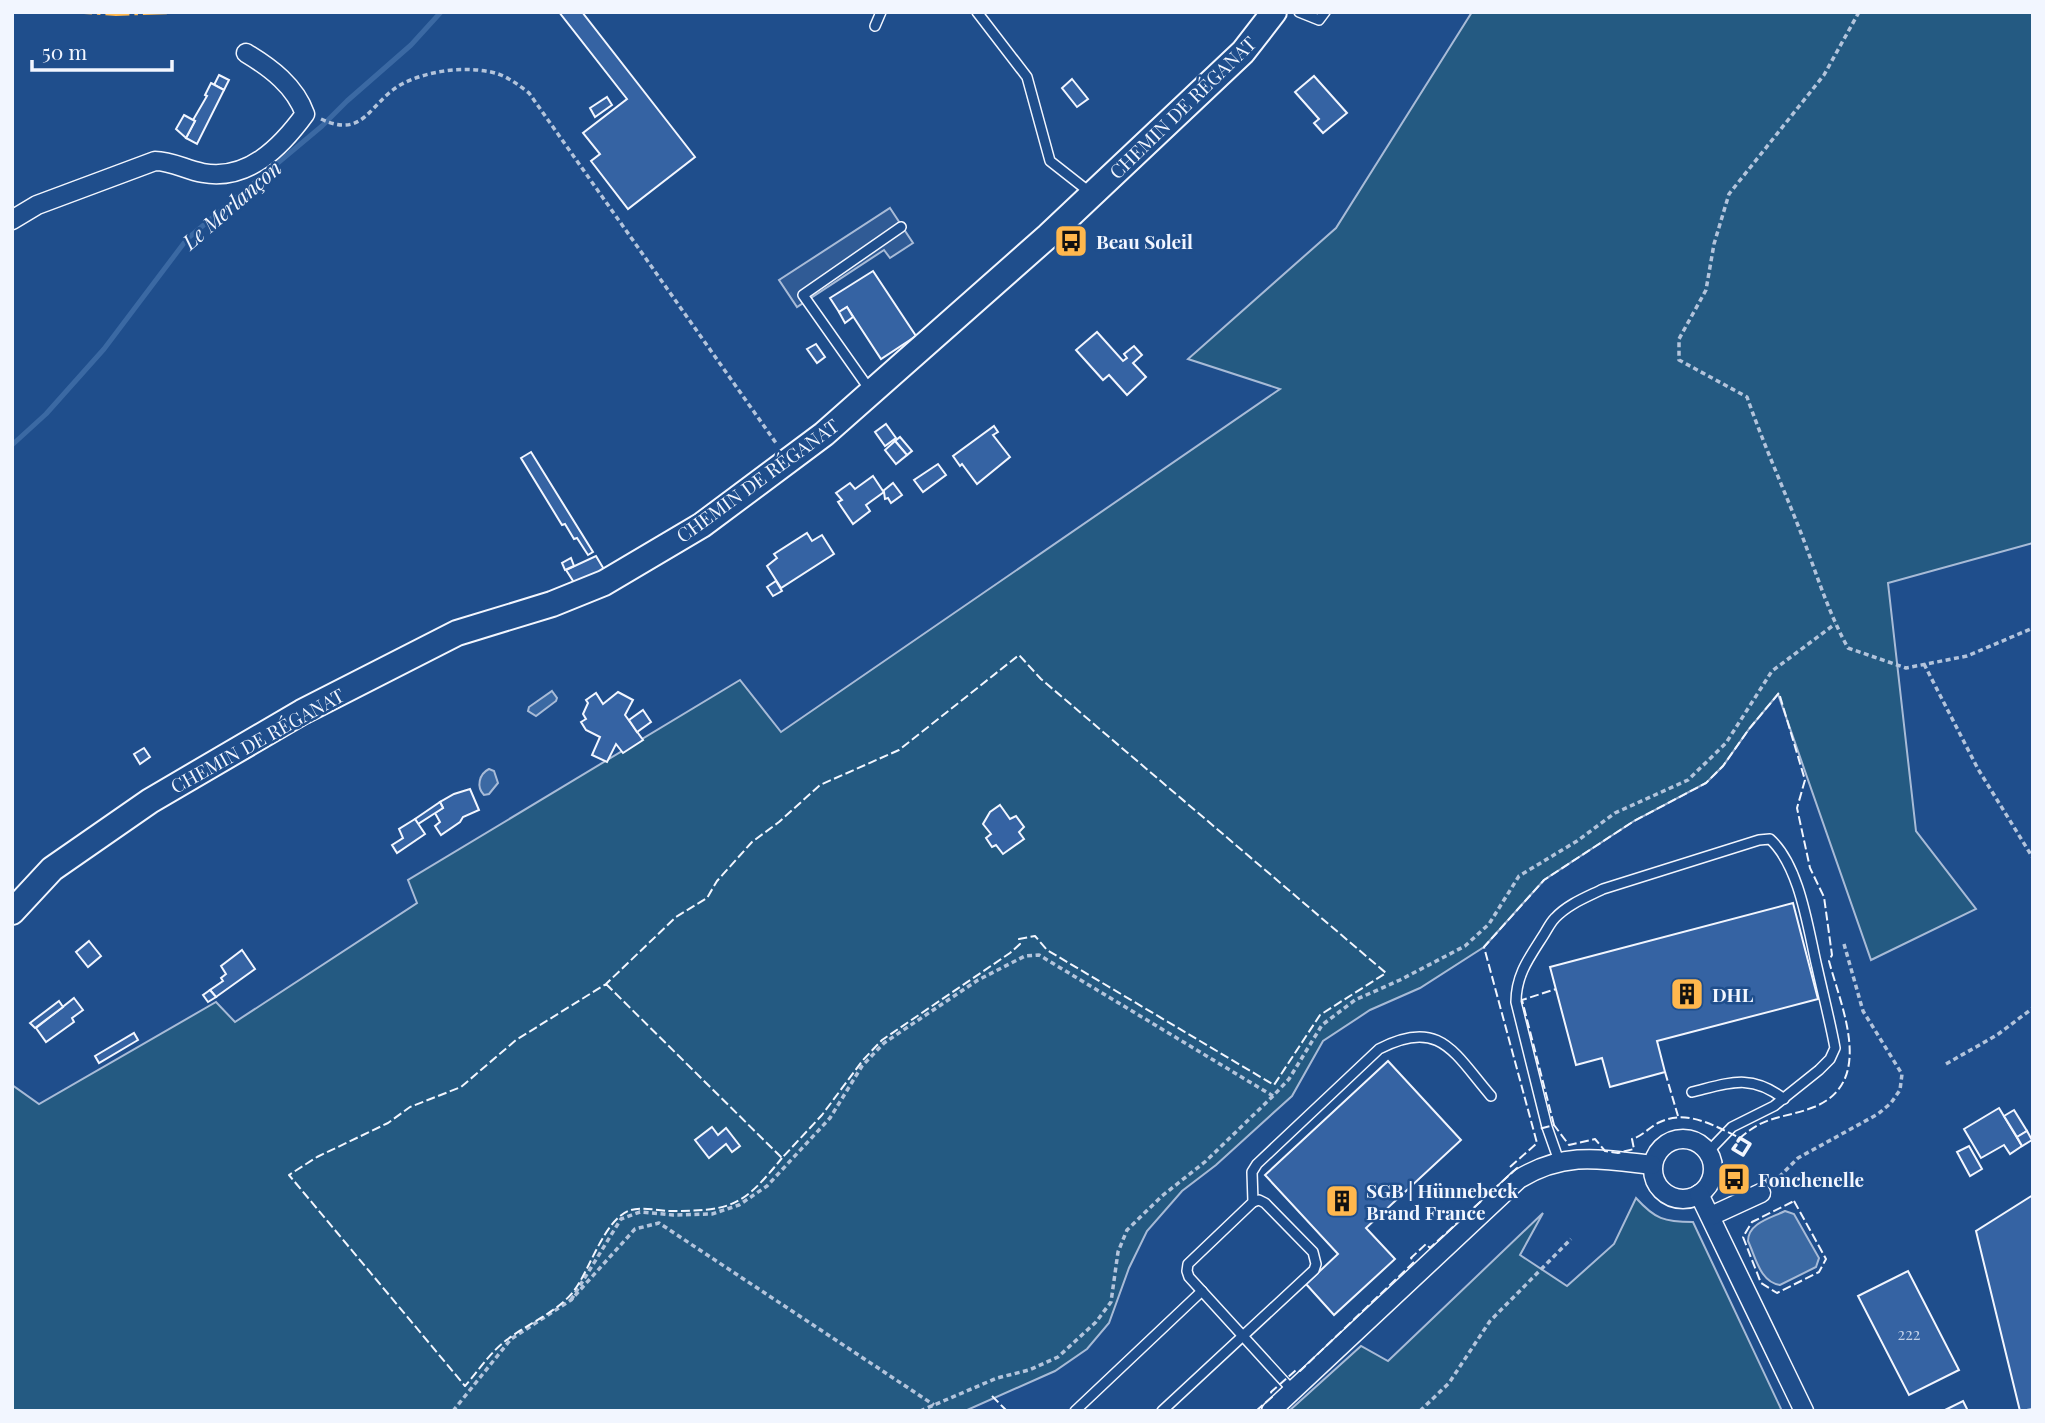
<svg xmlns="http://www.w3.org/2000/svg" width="2045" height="1423" font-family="'Playfair Display',serif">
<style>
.green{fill:#245a82;stroke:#a8bbd7;stroke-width:2}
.parking{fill:#305b95;stroke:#a8bbd7;stroke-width:2}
.water{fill:#3b69a3;stroke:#a8bbd7;stroke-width:2}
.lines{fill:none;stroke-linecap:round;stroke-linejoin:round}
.stream{stroke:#3b69a3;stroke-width:5}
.building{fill:#3563a3;stroke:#f2f6ff;stroke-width:2}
.lane-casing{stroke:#f2f6ff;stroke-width:12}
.street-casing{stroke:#f2f6ff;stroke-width:21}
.secondary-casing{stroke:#f2f6ff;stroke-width:28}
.path{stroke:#b3c4dc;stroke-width:3.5;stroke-dasharray:5 3.5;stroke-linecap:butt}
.lane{stroke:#1f4e8c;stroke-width:9}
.street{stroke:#1f4e8c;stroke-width:18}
.secondary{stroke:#1f4e8c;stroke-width:24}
.fence{stroke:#f2f6ff;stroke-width:2;stroke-dasharray:9 3.5;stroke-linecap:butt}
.wall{stroke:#f2f6ff;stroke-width:3.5}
.power{stroke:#ffb74d;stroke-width:2;stroke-dasharray:24 5 3.5 5;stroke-linecap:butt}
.labels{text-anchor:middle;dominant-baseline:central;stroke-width:5;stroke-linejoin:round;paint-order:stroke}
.number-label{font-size:16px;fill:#c3d1e8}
.street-label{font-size:19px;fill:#f2f6ff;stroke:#1f4e8c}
.poi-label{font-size:19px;font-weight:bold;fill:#f2f6ff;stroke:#1f4e8c;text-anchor:start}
.water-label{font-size:21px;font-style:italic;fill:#f2f6ff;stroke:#1f4e8c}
</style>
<rect width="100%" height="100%" fill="#1f4e8c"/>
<g class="green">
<polygon points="1472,12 2033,12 2033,543 1888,583 1916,831 1976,909 1871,960 1778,694 1749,729 1723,766 1706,783 1634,821 1544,880 1484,947 1420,988 1370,1010 1323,1041 1292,1096 1216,1165 1182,1191 1147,1231 1129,1268 1109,1323 1087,1349 1055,1371 965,1411 12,1411 12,1085 39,1104 216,1002 235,1022 417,903 408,880 740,680 781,732 1280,389 1188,359 1336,228"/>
<path d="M1636 1198C1655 1219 1664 1222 1693 1222L1782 1411H1289L1361 1346 1388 1361 1543 1213 1520 1255 1567 1286 1614 1244Z"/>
</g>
<polygon class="parking" points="890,208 913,243 890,258 884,250 797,307 779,280"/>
<g class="water">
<polygon points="552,691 557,698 556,701 536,716 528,711 529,707"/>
<path d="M489 769 494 771 498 783 489 794 484 795C476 787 479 774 489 769Z"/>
<path d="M1785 1211 1794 1214 1819 1258 1816 1267 1780 1285C1760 1282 1756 1258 1748 1241 1748 1223 1771 1218 1785 1211Z"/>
</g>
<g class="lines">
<polyline class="stream" points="12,445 46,414 104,349 187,239 322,126 347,101 411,45 441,12"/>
</g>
<g class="building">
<polygon points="559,12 582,12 695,157 628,209 591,161 600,154 583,133 627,99"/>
<polygon points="219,75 229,80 224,90 214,85"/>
<polygon points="1314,76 1347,113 1323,133 1314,123 1319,119 1295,92"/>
<polygon points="1072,79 1088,99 1077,107 1062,88"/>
<polygon points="211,83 224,90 197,144 186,138 195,121 193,120 207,96 205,95"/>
<polygon points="607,97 612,105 595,117 590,108"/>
<polygon points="184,115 195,121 186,138 176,129"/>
<polygon points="873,271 916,336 881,359 847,307 839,312 830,298"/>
<polygon points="847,307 853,317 845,323 839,312"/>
<polygon points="1097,332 1123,361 1127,358 1124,354 1134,346 1142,355 1133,363 1146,377 1127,395 1109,375 1103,380 1076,350"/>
<polygon points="816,344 825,357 817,363 807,349"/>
<polygon points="886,424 896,438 885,446 875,432"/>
<polygon points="994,426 998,432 993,435 1010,457 977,484 962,464 960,466 953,456"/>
<polygon points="900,437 912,451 907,455 895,441"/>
<polygon points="895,441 907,455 896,464 885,450"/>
<polygon points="531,452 593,552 588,555 577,538 574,539 565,524 562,525 521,458"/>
<polygon points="938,464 946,475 923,492 914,480"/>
<polygon points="873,476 883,491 893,483 902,495 891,503 888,498 885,499 884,492 866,505 870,511 853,524 838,502 842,500 836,493 850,483 855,489"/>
<polygon points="807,533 812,541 822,535 834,554 781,588 767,566 777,558 774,554"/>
<polygon points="596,556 605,571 575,584 566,570"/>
<polygon points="571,558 574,566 565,570 562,563"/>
<polygon points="776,581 782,591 773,596 767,587"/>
<polygon points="618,692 633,700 625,715 643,740 623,753 616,744 607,762 592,755 600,737 586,730 581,722 586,719 583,714 588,703 586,700 596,693 603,704"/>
<polygon points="643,710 651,722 637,732 629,720"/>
<polygon points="144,748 150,757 140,764 134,754"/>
<polygon points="470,789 479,810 463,817 460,822 441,835 435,826 440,822 435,813 443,808 440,802 454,794"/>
<polygon points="440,802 443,808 418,824 415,819"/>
<polygon points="1000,805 1010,819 1016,816 1024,827 1019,832 1024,839 1003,854 996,845 992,847 986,838 991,834 983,824 990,812"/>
<polygon points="415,819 425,834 397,853 392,845 403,838 399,829"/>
<polygon points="1793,903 1818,999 1657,1041 1665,1072 1610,1087 1602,1058 1576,1065 1550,967"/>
<polygon points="89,941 101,956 88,967 76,952"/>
<polygon points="242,950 255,969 216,997 210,990 223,981 221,978 226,974 221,966"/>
<polygon points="210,990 216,997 208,1002 203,995"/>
<polygon points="74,998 83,1010 72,1018 74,1022 46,1042 36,1028"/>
<polygon points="59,1001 63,1007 35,1028 30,1023"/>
<polygon points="134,1033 138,1040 99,1063 95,1056"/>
<polygon points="1388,1061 1461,1140 1366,1228 1395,1259 1334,1315 1306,1284 1338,1254 1265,1175"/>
<polygon points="1999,1108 2022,1146 2010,1154 2004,1145 1981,1158 1964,1129"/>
<polygon points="2014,1110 2027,1131 2017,1137 2004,1116"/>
<polygon points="712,1127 718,1135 726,1128 740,1146 732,1152 726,1144 709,1158 695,1140"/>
<polygon points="2027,1131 2032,1140 2022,1146 2017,1137"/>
<polygon points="1969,1146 1982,1169 1970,1176 1957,1152"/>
<polygon points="2033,1195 2033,1409 2020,1411 1976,1231"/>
<polygon points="1908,1271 1959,1370 1909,1395 1858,1296"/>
<polygon points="1963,1401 1968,1411 1943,1411"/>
</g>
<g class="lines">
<defs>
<g id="lane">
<polyline points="977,12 1027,77 1050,161 1092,194"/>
<polyline points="1299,12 1319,20 1325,12"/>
<polyline points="875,26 881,12"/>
<polyline points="870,390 803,295 901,227"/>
<path d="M1692 1092C1729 1083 1751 1073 1784 1099"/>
<path d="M1559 1161 1547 1127 1516 1002C1516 975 1529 958 1543 936 1547 930 1550 923 1555 918 1568 904 1587 897 1603 889L1759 840 1770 839C1800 866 1808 929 1817 967 1823 994 1830 1021 1835 1048L1830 1059 1819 1070 1774 1106 1732 1127 1708 1152"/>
<path d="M1293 1391 1189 1277 1187 1271 1188 1264 1253 1202 1252 1172 1257 1164 1379 1049C1440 1017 1454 1053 1491 1096"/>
<polyline points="1075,1411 1202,1291"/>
<polyline points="1162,1411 1314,1270 1316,1264 1313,1252 1265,1203 1259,1200 1253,1202"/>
</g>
<g id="street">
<path d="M12 220 37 205 155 161C172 161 186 170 203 173 248 181 281 147 305 114 295 86 271 68 246 53"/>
<circle cx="1683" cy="1169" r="30"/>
<polyline points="1699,1194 1804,1411"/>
<polyline points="1711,1216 1761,1193"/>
<path d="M1271 1411 1519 1179C1565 1151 1601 1159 1652 1165"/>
</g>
<polyline id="secondary" points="12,912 52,869 150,801 302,712 457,633 552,604 604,583 702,525 824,434 1048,236 1243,52 1274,12"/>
</defs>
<use href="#lane" class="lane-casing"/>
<use href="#street" class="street-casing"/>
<use href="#secondary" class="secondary-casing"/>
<g class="path">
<path d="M1859 12 1824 75 1729 194 1714 244 1706 290 1679 339V360L1747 397C1763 443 1783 487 1801 533 1816 572 1828 612 1848 648L1906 668 1967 656 2033 628"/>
<path d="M321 119C365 140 369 102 402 84 427 71 463 66 491 72 506 75 517 84 529 93L776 443"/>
<polyline points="1924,664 1978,769 2033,858"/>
<polyline points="1946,1064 1997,1035 2033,1008"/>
<polyline points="1773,1183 1798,1158 1878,1114 1891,1103 1900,1090 1902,1074 1863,1011 1844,944"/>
<polyline points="571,1300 621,1219 640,1212 673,1215 712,1214 739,1205 767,1186 830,1118 862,1066 884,1043 978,980 1025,956 1039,955 1273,1096"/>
<polyline points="453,1411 511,1339 571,1300 635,1229 659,1223 934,1405"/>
<polyline points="920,1411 997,1378 1029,1370 1058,1357 1096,1322 1111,1302 1118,1252 1127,1230 1162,1196 1206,1161 1273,1096 1289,1079 1322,1025 1355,1000 1400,980 1465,946 1489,924 1519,876 1577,841 1615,813 1688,780 1726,743 1772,671 1835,624"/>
<polyline points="1420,1411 1449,1383 1490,1321 1571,1239"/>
</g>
<use href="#lane" class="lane"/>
<use href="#street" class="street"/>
<use href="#secondary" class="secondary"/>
<g class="fence">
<path d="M606 984 782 1158 822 1115 863 1060 882 1040 1010 953 1020 944 1019 939 1035 936 1047 950 1274 1085 1320 1015 1386 973 1041 679 1019 655 899 750 820 785 779 822 752 842 717 881 707 898 676 917 606 984 516 1040 461 1087 410 1107 388 1123 317 1157 289 1175 465 1386C479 1370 491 1351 508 1339 529 1323 557 1312 573 1292 590 1271 604 1218 631 1210 641 1207 657 1210 668 1211 732 1211 742 1207 782 1158"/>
<polyline points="1665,1072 1678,1116"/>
<polyline points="1554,1125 1522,1000 1556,989"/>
<path d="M1510 1167 1537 1143 1484 947 1544 880 1634 821 1706 783 1723 766 1749 729 1779 693 1805 780 1797 808 1810 868 1824 897 1832 955 1829 961C1841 1007 1876 1082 1814 1107 1784 1119 1767 1114 1740 1138 1715 1126 1687 1109 1660 1122 1649 1127 1643 1136 1632 1139L1634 1149 1618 1153 1605 1151 1595 1139 1569 1145 1554 1125 1539 1129"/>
<polygon points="1794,1201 1826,1259 1819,1272 1777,1293 1761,1283 1743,1237 1752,1222"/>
<polyline points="992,1396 1007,1411"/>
<polyline points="1256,1411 1272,1397 1271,1392 1296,1370 1300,1371 1414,1262 1411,1258 1426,1244 1430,1248 1517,1168 1515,1166"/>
</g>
<polyline class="wall" points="1736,1145 1733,1149 1743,1155 1750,1144 1740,1138 1738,1141"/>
<polyline class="power" points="68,12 116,15 203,12"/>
</g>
<defs>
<symbol id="bus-square" viewBox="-11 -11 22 22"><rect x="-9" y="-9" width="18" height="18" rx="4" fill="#ffb74d" stroke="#1f4e8c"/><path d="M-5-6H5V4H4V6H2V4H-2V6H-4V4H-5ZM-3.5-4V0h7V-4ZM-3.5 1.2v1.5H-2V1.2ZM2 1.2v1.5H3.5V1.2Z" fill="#111"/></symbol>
<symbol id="building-square" viewBox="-11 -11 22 22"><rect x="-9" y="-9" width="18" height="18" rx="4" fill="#ffb74d" stroke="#1f4e8c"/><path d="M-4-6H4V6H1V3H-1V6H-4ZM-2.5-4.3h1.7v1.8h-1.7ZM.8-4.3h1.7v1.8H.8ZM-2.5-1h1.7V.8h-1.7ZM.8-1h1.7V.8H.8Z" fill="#111"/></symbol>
</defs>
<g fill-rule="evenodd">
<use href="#bus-square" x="1052" y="222" width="38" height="38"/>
<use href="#building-square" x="1668" y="975" width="38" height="38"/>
<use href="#bus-square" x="1715" y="1160" width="38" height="38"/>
<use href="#building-square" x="1323" y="1182" width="38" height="38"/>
</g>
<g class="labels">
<g class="number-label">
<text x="1909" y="1333">222</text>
</g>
<g class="street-label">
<text transform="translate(1182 107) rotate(-44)">CHEMIN DE RÉGANAT</text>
<text transform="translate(757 480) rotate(-36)">CHEMIN DE RÉGANAT</text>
<text transform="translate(257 740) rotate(-29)">CHEMIN DE RÉGANAT</text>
</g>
<g class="poi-label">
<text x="1096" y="241">Beau Soleil</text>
<text x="1712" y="994">DHL</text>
<text x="1758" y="1179">Fonchenelle</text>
<text x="1366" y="1190">SGB | Hünnebeck<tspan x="1366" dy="22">Brand France</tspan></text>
</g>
<g class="water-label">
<text transform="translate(231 204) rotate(-41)">Le Merlançon</text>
</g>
</g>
<rect width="2045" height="1423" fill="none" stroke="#f2f6ff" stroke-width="28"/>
<path d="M32 60v10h140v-10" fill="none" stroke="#f2f6ff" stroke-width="3.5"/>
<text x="42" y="60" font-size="21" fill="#f2f6ff" stroke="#1f4e8c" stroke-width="5" paint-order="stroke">50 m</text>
</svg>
